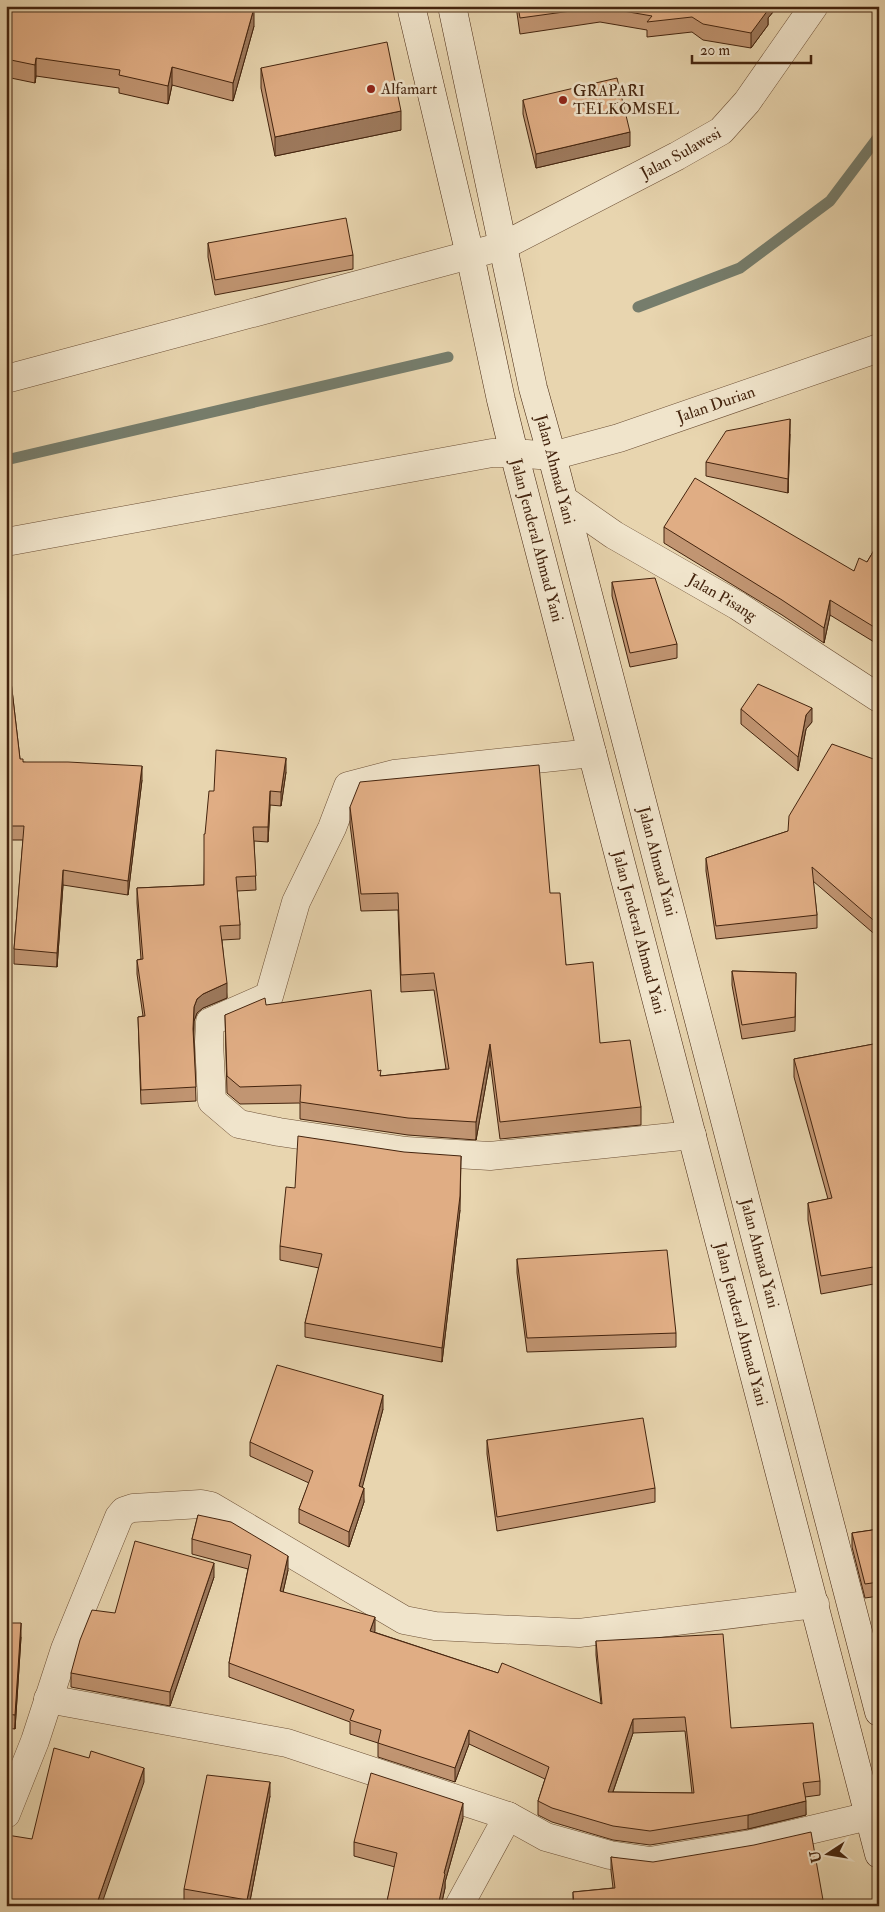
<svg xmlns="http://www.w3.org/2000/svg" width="885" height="1912" font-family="'IM FELL Double Pica',serif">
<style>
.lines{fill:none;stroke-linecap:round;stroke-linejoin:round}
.stream{stroke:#767d6c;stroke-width:11}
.minor-casing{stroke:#6d5036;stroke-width:29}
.tertiary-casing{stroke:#6d5036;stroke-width:29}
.secondary-casing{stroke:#44240e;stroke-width:29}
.minor{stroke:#f0e4cb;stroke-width:28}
.tertiary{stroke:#f0e4cb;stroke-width:28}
.secondary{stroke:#f0e4cb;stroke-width:28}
.wall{fill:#c19572;stroke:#44240e;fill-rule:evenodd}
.shaded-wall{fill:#9d795c;stroke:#44240e}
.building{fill:#e0ad84;stroke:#44240e;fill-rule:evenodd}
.poi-dot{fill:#8f2418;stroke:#f0e4cb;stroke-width:2}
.labels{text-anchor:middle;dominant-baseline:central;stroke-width:5;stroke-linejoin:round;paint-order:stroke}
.poi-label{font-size:16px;fill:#44240e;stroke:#f0e4cb;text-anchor:start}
.street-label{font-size:16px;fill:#44240e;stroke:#f0e4cb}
</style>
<rect width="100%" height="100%" fill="#e8d5af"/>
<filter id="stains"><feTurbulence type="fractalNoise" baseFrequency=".004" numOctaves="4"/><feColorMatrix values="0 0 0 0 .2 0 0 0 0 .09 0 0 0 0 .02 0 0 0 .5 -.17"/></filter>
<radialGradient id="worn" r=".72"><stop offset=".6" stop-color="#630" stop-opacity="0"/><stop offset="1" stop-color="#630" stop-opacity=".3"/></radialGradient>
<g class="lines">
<g class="stream">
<polyline points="638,307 740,268 830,201 879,136"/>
<polyline points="6,460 448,357"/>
</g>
<defs>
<g id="minor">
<path id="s1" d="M6 379 503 246 677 156 721 131 747 102 814 6"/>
<path id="s2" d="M564 500 614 535 738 606 879 698"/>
<polyline points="6,542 492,453 514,453"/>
<polyline points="592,753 394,774 348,786 332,828 296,902 269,996 210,1022 209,1042 212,1101 239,1124 279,1132 406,1151 490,1156 692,1135"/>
<polyline points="48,1699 287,1743 508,1816 546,1837 610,1855 650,1861 751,1844 869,1816"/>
<polyline points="6,1814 35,1741 65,1649 119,1517 124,1511 133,1508 201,1504 211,1506 404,1620 435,1626 579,1633 815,1604"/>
<polyline points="459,1906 508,1816"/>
</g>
<g id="tertiary">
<path id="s3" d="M514 453 552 456 619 438 879 348"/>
</g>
<g id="secondary">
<path id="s4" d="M411 6 470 255 501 400 514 453 879 1854"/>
<path id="s5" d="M452 6 533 388 552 456 879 1712"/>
</g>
</defs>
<use href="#minor" class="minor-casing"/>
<use href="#tertiary" class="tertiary-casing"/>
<use href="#secondary" class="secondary-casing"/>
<use href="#minor" class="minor"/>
<use href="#tertiary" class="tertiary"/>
<use href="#secondary" class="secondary"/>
</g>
<g class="wall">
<polygon points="6,6 254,26 233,101 172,85 168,104 119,93 119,88 36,76 35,83 6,77"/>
<polygon points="516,6 778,6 768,18 768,25 751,48 703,40 692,32 647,37 647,30 600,22 520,34"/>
<polygon points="261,68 401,130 275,156 261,88"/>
<polygon points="523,100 630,146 536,168 523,114"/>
<polygon points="208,243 353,255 353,269 215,295 208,257"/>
<polygon points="790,434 788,493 706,476 706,462"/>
<polygon points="664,527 854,571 867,562 879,542 879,645 830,615 824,643 782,615 664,543"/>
<polygon points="612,582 677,644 677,658 630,667 612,596"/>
<polygon points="6,638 20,759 23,762 142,780 128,895 63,885 57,967 14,964 14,949 23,840 6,840"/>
<polygon points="741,709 812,722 806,729 798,771 741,724"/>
<polygon points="879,761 879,938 813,881 817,915 817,928 716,939 706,871 706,858 788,831"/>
<polygon points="286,772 281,806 270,805 268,842 254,841 256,890 237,891 240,925 240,939 222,940 227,998 203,1008 197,1013 194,1021 194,1036 196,1101 141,1104 138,1017 143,1016 137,974 137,960 141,959 137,903 137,888 204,885 205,834"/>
<polygon points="350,807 550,893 566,965 600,1043 641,1107 641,1125 500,1139 490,1061 476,1140 408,1135 300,1119 300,1103 240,1104 227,1093 225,1015 266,1005 378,1071 381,1076 446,1069 434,990 401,992 398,910 361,911 350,824"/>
<polygon points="732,971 796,973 795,1031 742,1039 732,985"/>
<polygon points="879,1043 879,1283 821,1294 808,1220 808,1203 828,1199 794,1077 794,1059"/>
<polygon points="460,1210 442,1362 305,1337 305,1323 319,1268 280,1260 280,1246"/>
<polygon points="517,1259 676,1333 676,1347 527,1352 517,1273"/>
<polygon points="383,1409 362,1487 364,1502 349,1547 299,1523 299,1509 309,1483 250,1456 250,1442"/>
<polygon points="487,1440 655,1488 655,1502 497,1531 487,1454"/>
<path d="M198 1515 288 1570 283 1592 375 1631 374 1632 498 1673 601 1704 596 1655V1641L731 1728 820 1781V1795L805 1797 806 1815 748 1829 650 1845 613 1840 552 1822 538 1815V1801L545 1779 469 1744 455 1782 378 1757V1743L350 1734V1722L229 1677V1663L248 1569 192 1554V1539ZM685 1731 692 1793 613 1792 633 1733Z"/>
<polygon points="879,1529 879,1596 865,1598 852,1547 852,1533"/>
<polygon points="214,1577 170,1706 71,1687 71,1673 115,1613"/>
<polygon points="6,1623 21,1637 15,1729 6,1728"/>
<polygon points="270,1796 249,1906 200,1906 184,1903 184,1889"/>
<polygon points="463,1818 445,1882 445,1888 441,1906 386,1906 395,1867 354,1856 354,1842"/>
<polygon points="611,1857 823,1900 823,1906 573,1906 573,1892 613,1888 611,1871"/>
</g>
<g class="shaded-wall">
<polygon points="764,6 778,6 768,18 768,25 751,48 751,33"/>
<polygon points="254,8 254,26 233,101 233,83"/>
<polygon points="36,58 36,76 35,83 35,65"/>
<polygon points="172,67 172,85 168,104 168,86"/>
<polygon points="401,111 401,130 275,156 275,137"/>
<polygon points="630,132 630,146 536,168 536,154"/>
<polygon points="790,419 790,434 788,493 788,479"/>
<polygon points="830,600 830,615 824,643 824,628"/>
<polygon points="812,708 812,722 806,729 798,771 798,757 806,715"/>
<polygon points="286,758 286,772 281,806 281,792"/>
<polygon points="142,766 142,780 128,895 128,881"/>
<polygon points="270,791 270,805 268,842 268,827"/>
<polygon points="63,870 63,885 57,967 57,953"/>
<polygon points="227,983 227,998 203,1008 197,1013 194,1021 193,1043 194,1007 197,999 203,994"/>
<polygon points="490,1044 490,1061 476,1140 476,1122"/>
<polygon points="461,1156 460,1210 442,1362 442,1348"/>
<polygon points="383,1395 383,1409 359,1500 359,1486"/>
<polygon points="364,1488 364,1502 349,1547 349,1532"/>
<polygon points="288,1556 288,1570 280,1605 280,1591"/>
<polygon points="214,1563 214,1577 170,1706 170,1692"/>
<polygon points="375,1617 375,1631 370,1645 370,1631"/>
<polygon points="21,1623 21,1637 15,1729 15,1715"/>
<polygon points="633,1719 633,1733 608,1806 608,1792"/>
<polygon points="469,1730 469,1744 455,1782 455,1768"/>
<polygon points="144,1768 144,1782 101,1906 96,1906"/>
<polygon points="270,1782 270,1796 249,1906 247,1906 247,1900"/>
<polygon points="806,1801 806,1815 748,1829 748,1815"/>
<polygon points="463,1803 463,1818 445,1882 445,1888 441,1906 438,1906 444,1873"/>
</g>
<g class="building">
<polygon points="6,6 247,6 254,8 233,83 172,67 168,86 119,75 120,70 36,58 35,65 6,59"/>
<polygon points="518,6 764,6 764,7 768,10 751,33 703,24 692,17 647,22 652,16 600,7 520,18"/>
<polygon points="387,42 401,111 275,137 261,68"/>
<polygon points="617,78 630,132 536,154 523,100"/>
<polygon points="346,218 353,255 215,280 208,243"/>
<polygon points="790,419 788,479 706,462 726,431"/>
<polygon points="695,478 854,571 859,558 867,562 879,542 879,630 830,600 824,628 782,600 664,527"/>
<polygon points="655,578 677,644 630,653 612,582"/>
<polygon points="6,638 20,759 23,759 23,762 68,762 142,766 128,881 63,870 57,953 14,949 24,826 6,826"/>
<polygon points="758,684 812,708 806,715 798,757 741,709"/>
<polygon points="832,744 879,761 879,925 812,867 817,915 716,926 706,858 788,831 789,816"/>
<polygon points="216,750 286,758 281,792 270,791 268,827 253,827 256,876 236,877 240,925 220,926 227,983 203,994 197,999 194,1007 193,1029 196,1087 141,1090 138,1017 145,1016 137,960 143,959 137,888 204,885 204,834 205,834 209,791 214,791"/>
<polygon points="539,765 550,893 560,893 566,965 593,962 600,1043 630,1040 641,1107 500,1122 490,1044 476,1122 408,1118 300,1102 301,1085 240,1087 227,1076 225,1015 265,998 266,1005 371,990 378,1071 381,1070 380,1076 449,1069 434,973 401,975 398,893 361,894 350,807 360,782"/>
<polygon points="732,971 796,973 795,1017 742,1025"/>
<polygon points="879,1043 879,1266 821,1276 808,1203 832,1198 794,1059"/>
<polygon points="298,1136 404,1152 461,1156 460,1196 442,1348 305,1323 322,1254 280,1246 286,1187 295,1188"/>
<polygon points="667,1250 676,1333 527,1338 517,1259"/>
<polygon points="277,1365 383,1395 359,1486 364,1488 349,1532 299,1509 313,1471 250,1442"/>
<polygon points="643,1418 655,1488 497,1517 487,1440"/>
<path d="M198 1515 231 1522 288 1556 280 1591 375 1617 370 1631 498 1673 502 1663 602 1704 596 1641 723 1634 731 1728 813 1723 820 1781 803 1783 806 1801 748 1815 650 1831 613 1826 552 1808 538 1801 549 1767 469 1730 455 1768 378 1743 381 1730 350 1720 354 1710 229 1663 251 1555 192 1539ZM685 1717 694 1793 608 1792 633 1719Z"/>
<polygon points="879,1529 879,1582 865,1584 852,1533"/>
<polygon points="135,1541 214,1563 170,1692 71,1673 80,1640 92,1610 115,1613"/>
<polygon points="6,1623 21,1623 15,1715 6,1714"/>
<polygon points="54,1748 89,1758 91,1751 144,1768 96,1906 6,1906 6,1815 9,1815 7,1835 32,1839"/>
<polygon points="371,1773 463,1803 444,1873 445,1874 438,1906 386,1906 397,1853 354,1842"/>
<polygon points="207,1775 270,1782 247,1900 184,1889"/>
<polygon points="811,1832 823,1900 816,1901 817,1906 574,1906 573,1892 615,1888 611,1857 653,1862 754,1845"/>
</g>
<g class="poi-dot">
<circle cx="371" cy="89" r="5"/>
<circle cx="563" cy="100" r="5"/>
</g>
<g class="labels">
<g class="poi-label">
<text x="381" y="89">Alfamart</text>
<text x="573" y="91">GRAPARI<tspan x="573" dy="18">TELKOMSEL</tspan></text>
</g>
<g class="street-label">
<text stroke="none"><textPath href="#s1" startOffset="715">Jalan Sulawesi</textPath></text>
<text stroke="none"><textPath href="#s3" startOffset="210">Jalan Durian</textPath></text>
<text stroke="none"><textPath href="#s5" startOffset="475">Jalan Ahmad Yani</textPath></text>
<text stroke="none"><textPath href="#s4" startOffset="549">Jalan Jenderal Ahmad Yani</textPath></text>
<text stroke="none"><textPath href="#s2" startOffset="186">Jalan Pisang</textPath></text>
<text stroke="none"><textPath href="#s5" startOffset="880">Jalan Ahmad Yani</textPath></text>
<text stroke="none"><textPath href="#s4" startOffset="954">Jalan Jenderal Ahmad Yani</textPath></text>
<text stroke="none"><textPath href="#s5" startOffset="1285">Jalan Ahmad Yani</textPath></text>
<text stroke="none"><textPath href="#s4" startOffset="1359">Jalan Jenderal Ahmad Yani</textPath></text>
</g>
</g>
<rect width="885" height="1912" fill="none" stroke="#e8d5af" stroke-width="25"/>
<rect x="8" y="8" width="870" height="1897" fill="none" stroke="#44240e" stroke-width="2.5"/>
<rect x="12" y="12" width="860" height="1887" fill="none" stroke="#44240e"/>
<g transform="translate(828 1854) rotate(258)" stroke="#f0e4cb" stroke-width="4" paint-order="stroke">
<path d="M0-4L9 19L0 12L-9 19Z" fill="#44240e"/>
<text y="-8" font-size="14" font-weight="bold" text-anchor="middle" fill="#44240e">U</text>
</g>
<path d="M692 55v8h119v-8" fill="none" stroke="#44240e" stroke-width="2.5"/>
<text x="700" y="55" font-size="15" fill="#44240e" stroke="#f0e4cb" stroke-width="4" paint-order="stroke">20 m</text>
<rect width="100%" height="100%" filter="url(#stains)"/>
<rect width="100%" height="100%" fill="url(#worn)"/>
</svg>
